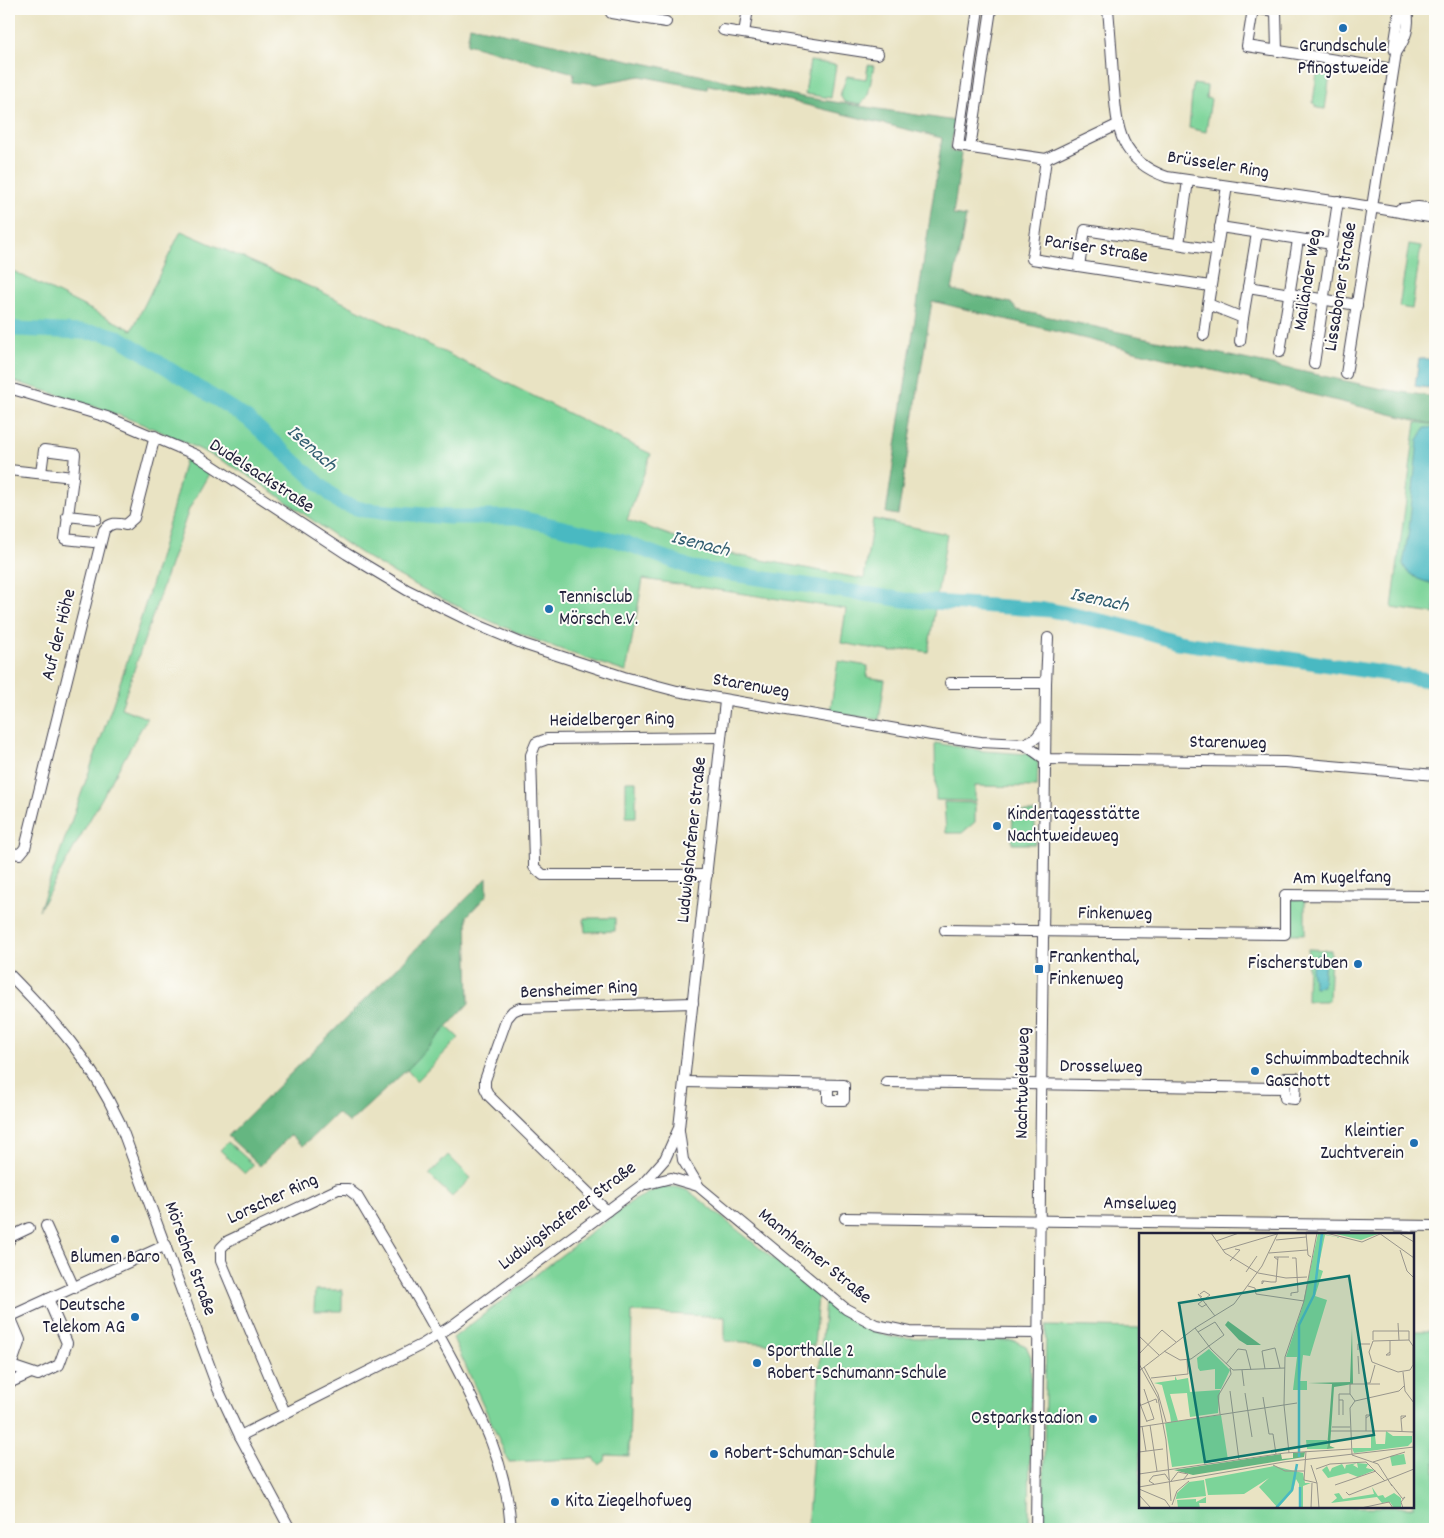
<svg xmlns="http://www.w3.org/2000/svg" width="1444" height="1538" font-family="Dekko,sans-serif">
<style>
.green{fill:#7cd499;stroke:#4f7b6a}
.forest{fill:#65b681;stroke:#446c5e}
.water{fill:#4ab9c2;stroke:#366e7e}
.lines{fill:none;stroke-linecap:round;stroke-linejoin:round}
.river{stroke:#4ab9c2;stroke-width:15}
.minor-casing{stroke:#403f4f;stroke-width:12}
.minor{stroke:#fff;stroke-width:10}
.poi-dot{fill:#1f6fb2;stroke:#fdfcf7;stroke-width:2}
.labels{text-anchor:middle;dominant-baseline:central;stroke-width:4;stroke-linejoin:round;paint-order:stroke}
.poi-label{font-size:19px;fill:#22223b;stroke:#fdfcf7;text-anchor:start}
.street-label{font-size:19px;fill:#22223b;stroke:#fdfcf7}
.water-label{font-size:20px;font-style:italic;fill:#325e71;stroke:#fdfcf7}
.inset-river{fill:none;stroke:#4ab9c2;stroke-width:2.5}
.inset-road{fill:none;stroke:#99968d;stroke-width:1}
.view{fill:#0f766e;fill-opacity:0.15;stroke:#0f766e;stroke-width:2.5}
.inset-edge{fill:none;stroke:#22223b;stroke-width:2.5}
</style>
<rect width="100%" height="100%" fill="#fdfcf7"/>
<filter id="ink" filterUnits="userSpaceOnUse"><feTurbulence type="fractalNoise" baseFrequency=".02" numOctaves="2"/><feDisplacementMap in="SourceGraphic" scale="10" xChannelSelector="R" yChannelSelector="G"/><feConvolveMatrix kernelMatrix="1 2 1 2 8 2 1 2 1" color-interpolation-filters="sRGB"/></filter>
<filter id="wash" filterUnits="userSpaceOnUse"><feTurbulence type="fractalNoise" baseFrequency=".0096" numOctaves="4" result="noise"/><feDisplacementMap in="SourceGraphic" scale="20" xChannelSelector="R" yChannelSelector="G"/><feGaussianBlur stdDeviation="1.12" result="paint"/><feColorMatrix in="noise" values="0 0 0 0 0 0 0 0 0 0 0 0 0 0 0 0 0 1.4 0 .05"/><feComposite in="paint" operator="in"/></filter>
<g filter="url(#wash)">
<rect width="100%" height="100%" fill="#e9e3c3"/>
<g class="green">
<polygon points="810,61 836,65 831,98 805,94"/>
<polygon points="868,65 874,66 868,95 861,105 844,102 840,95 847,76 866,79"/>
<polygon points="1317,73 1330,75 1325,109 1317,108 1313,102"/>
<polygon points="1193,84 1207,86 1206,98 1211,99 1206,132 1189,128"/>
<path d="M181 231 324 293 651 454 627 520 714 551 864 579 873 519 947 534 928 652 910 649 893 652 841 643 846 609 643 579 626 672C532 641 450 608 365 556 315 525 269 484 217 458 147 422 84 402 9 380V269L132 330Z"/>
<polygon points="1409,244 1421,246 1412,309 1399,307"/>
<polygon points="1416,422 1435,425 1435,614 1392,608"/>
<path d="M185 459 210 472 189 509 121 708 147 718 39 910C93 761 149 613 185 459Z"/>
<polygon points="838,661 868,666 867,677 885,680 879,720 830,712"/>
<polygon points="935,743 984,751 1028,754 1038,762 1037,787 975,786 975,801 936,800"/>
<polygon points="636,781 636,817 626,817 626,781"/>
<polygon points="944,802 975,803 975,822 962,833 946,833"/>
<polygon points="1013,812 1035,812 1035,844 1012,844"/>
<rect x="1289" y="899" width="16" height="35"/>
<polygon points="584,918 615,918 615,931 585,932"/>
<polygon points="1308,949 1331,950 1329,1001 1307,1001"/>
<polygon points="447,1027 459,1038 417,1081 407,1070"/>
<polygon points="228,1142 254,1165 245,1174 220,1150"/>
<polygon points="448,1155 471,1178 452,1197 429,1175"/>
<polygon points="660,1187 677,1187 689,1191 818,1295 814,1346 725,1341 725,1317 632,1312 629,1456 606,1455 605,1461 599,1465 594,1458 509,1462 453,1338 631,1202"/>
<polygon points="315,1290 342,1290 342,1311 314,1311"/>
<polygon points="825,1300 858,1325 890,1337 1015,1341 1026,1346 1031,1357 1029,1529 807,1529"/>
<polygon points="1046,1326 1140,1328 1140,1507 1413,1507 1413,1331 1435,1331 1435,1529 1043,1529"/>
</g>
<g class="forest">
<polygon points="470,26 802,97 955,121 950,151 962,153 953,215 966,217 952,290 1011,303 1017,310 1383,389 1435,397 1435,425 932,301 898,515 886,513 942,138 769,96 708,85 707,89 640,76 597,84 573,81 574,73 467,44"/>
<polygon points="487,878 487,895 467,916 469,1003 411,1066 349,1123 337,1113 303,1146 291,1135 260,1166 228,1136"/>
</g>
<g class="water">
<polygon points="1419,358 1435,360 1435,389 1415,386"/>
<polygon points="1435,427 1435,585 1418,579 1406,570 1403,564 1409,530 1418,440 1425,428"/>
<polygon points="1317,954 1325,957 1323,986 1314,987 1311,970"/>
</g>
<g class="lines">
<polyline class="river" points="9,327 17,329 103,333 120,338 248,419 340,503 364,510 449,517 516,517 623,542 692,568 905,600 1050,610 1120,625 1178,642 1435,681"/>
</g>
</g>
<g filter="url(#ink)">
<g class="lines">
<defs>
<g id="minor">
<polyline points="612,9 611,13 666,22"/>
<polyline points="978,9 958,146 1046,159"/>
<path d="M1108 9C1110 32 1112 55 1113 78 1117 125 1116 159 1167 177L1347 203 1435 218"/>
<polyline points="1253,9 1247,46 1393,69"/>
<polyline points="1260,9 1276,11 1277,51"/>
<polyline points="723,30 878,54"/>
<polyline points="744,33 748,9"/>
<path d="M1396 53C1406 38 1410 27 1407 9"/>
<polyline points="1117,125 1046,159 1032,259 1210,286"/>
<polyline points="970,148 991,9"/>
<polyline points="1400,209 1418,207 1435,209"/>
<polyline points="1220,227 1332,244"/>
<polyline points="1179,244 1188,181"/>
<polyline points="1079,266 1085,230 1216,250"/>
<polyline points="1248,287 1357,305"/>
<polyline points="1208,304 1227,186"/>
<polyline points="1243,318 1257,233"/>
<polyline points="1204,335 1208,304 1243,318 1240,341"/>
<polyline points="1280,352 1298,240"/>
<polyline points="1314,364 1338,201"/>
<polyline points="1346,374 1396,53 1394,48 1400,9"/>
<polyline points="9,388 107,417 196,455 347,554 407,590 480,626 526,645 624,677 677,691 931,735 981,742 1024,744 1045,759 1285,762 1435,775"/>
<polyline points="9,470 73,477 65,539 93,542"/>
<polyline points="41,473 44,450 75,454 73,477"/>
<polyline points="67,516 96,519"/>
<polyline points="950,683 1046,683"/>
<polyline points="1024,744 1036,738 1045,726"/>
<path d="M9 853 20 854 25 848 104 530C111 522 116 523 126 525L134 518 155 436"/>
<polyline points="707,875 543,875 534,867 534,862 531,755 536,743 547,739 721,737"/>
<polyline points="945,930 1285,934 1285,895 1435,896"/>
<path d="M9 974C56 1022 90 1059 119 1121L218 1389 240 1436 290 1529"/>
<polyline points="684,1082 844,1085 844,1100 828,1100 828,1085"/>
<polyline points="886,1082 1285,1088 1285,1098 1295,1099 1296,1078 1285,1078 1285,1088"/>
<polyline points="679,1131 683,1160 698,1185"/>
<polyline points="647,1184 671,1178 698,1186 846,1309 876,1325 910,1332 1039,1333"/>
<polyline points="607,1211 489,1096 485,1088 485,1080 507,1018 513,1011 520,1008 693,1003"/>
<polyline points="845,1218 1435,1226"/>
<polyline points="46,1226 74,1288"/>
<polyline points="9,1241 10,1237 29,1228"/>
<polyline points="9,1314 20,1340 11,1366 38,1375 59,1365 67,1343 48,1299"/>
<polyline points="9,1317 166,1245"/>
<polyline points="9,1383 31,1373"/>
<path d="M285 1413 221 1261V1248L228 1241 338 1189H348L357 1196C390 1251 423 1305 453 1361 482 1417 507 1465 511 1529"/>
<polyline points="240,1436 423,1344 453,1325 642,1185 665,1159 679,1128 725,701"/>
<polyline points="1036,1529 1046,683 1048,638"/>
</g>
</defs>
<use href="#minor" class="minor-casing"/>
<use href="#minor" class="minor"/>
</g>
</g>
<g class="poi-dot">
<circle cx="1343" cy="28" r="5"/>
<circle cx="549" cy="609" r="5"/>
<circle cx="997" cy="826" r="5"/>
<circle cx="1358" cy="964" r="5"/>
<rect x="1034" y="964" width="10" height="10" rx="2.5"/>
<circle cx="1255" cy="1071" r="5"/>
<circle cx="1414" cy="1143" r="5"/>
<circle cx="115" cy="1239" r="5"/>
<circle cx="135" cy="1317" r="5"/>
<circle cx="757" cy="1363" r="5"/>
<circle cx="1093" cy="1419" r="5"/>
<circle cx="714" cy="1454" r="5"/>
<circle cx="555" cy="1502" r="5"/>
</g>
<g class="labels">
<g class="poi-label">
<text x="1343" y="47" text-anchor="middle">Grundschule<tspan x="1343" dy="22">Pfingstweide</tspan></text>
<text x="559" y="598">Tennisclub<tspan x="559" dy="22">Mörsch e.V.</tspan></text>
<text x="1007" y="815">Kindertagesstätte<tspan x="1007" dy="22">Nachtweideweg</tspan></text>
<text x="1049" y="958">Frankenthal,<tspan x="1049" dy="22">Finkenweg</tspan></text>
<text x="1348" y="964" text-anchor="end">Fischerstuben</text>
<text x="1265" y="1060">Schwimmbadtechnik<tspan x="1265" dy="22">Gaschott</tspan></text>
<text x="1404" y="1132" text-anchor="end">Kleintier<tspan x="1404" dy="22">Zuchtverein</tspan></text>
<text x="115" y="1258" text-anchor="middle">Blumen Baro</text>
<text x="125" y="1306" text-anchor="end">Deutsche<tspan x="125" dy="22">Telekom AG</tspan></text>
<text x="767" y="1352">Sporthalle 2<tspan x="767" dy="22">Robert-Schumann-Schule</tspan></text>
<text x="1083" y="1419" text-anchor="end">Ostparkstadion</text>
<text x="724" y="1454">Robert-Schuman-Schule</text>
<text x="565" y="1502">Kita Ziegelhofweg</text>
</g>
<g class="street-label">
<text transform="translate(1218 166) rotate(9)">Brüsseler Ring</text>
<text transform="translate(1096 250) rotate(9)">Pariser Straße</text>
<text transform="translate(1309 280) rotate(-81)">Mailänder Weg</text>
<text transform="translate(1342 287) rotate(-81)">Lissaboner Straße</text>
<text transform="translate(261 477) rotate(33)">Dudelsackstraße</text>
<text transform="translate(60 635) rotate(-76)">Auf der Höhe</text>
<text transform="translate(751 687) rotate(10)">Starenweg</text>
<text transform="translate(612 721) rotate(-1)">Heidelberger Ring</text>
<text transform="translate(1228 744) rotate(1)">Starenweg</text>
<text transform="translate(693 840) rotate(-84)">Ludwigshafener Straße</text>
<text transform="translate(1342 879) rotate(-1)">Am Kugelfang</text>
<text transform="translate(1115 915) rotate(1)">Finkenweg</text>
<text transform="translate(579 991) rotate(-3)">Bensheimer Ring</text>
<text transform="translate(1101 1068) rotate(1)">Drosselweg</text>
<text transform="translate(1024 1083) rotate(-89)">Nachtweideweg</text>
<text transform="translate(273 1200) rotate(-25)">Lorscher Ring</text>
<text transform="translate(1140 1205) rotate(1)">Amselweg</text>
<text transform="translate(568 1217) rotate(-37)">Ludwigshafener Straße</text>
<text transform="translate(814 1257) rotate(39)">Mannheimer Straße</text>
<text transform="translate(189 1259) rotate(70)">Mörscher Straße</text>
</g>
<g class="water-label">
<text transform="translate(311 449) rotate(42)">Isenach</text>
<text transform="translate(700 545) rotate(14)">Isenach</text>
<text transform="translate(1099 601) rotate(12)">Isenach</text>
</g>
</g>
<g transform="translate(1139 1233)">
<rect width="275" height="275" fill="#e9e3c3"/>
<path d="M179 0 203 5 186 2 179 36 184 38 176 63 188 67 171 123 164 122 161 148H168V157H154L158 124H147L163 75ZM193 0H237L239 1 222 7ZM70 116 91 137 82 156H76V136L61 138 59 135 58 125ZM36 143 38 147 49 145 51 159 81 157 79 180 51 184 48 160 31 161 39 188 82 182 89 227 33 234 26 190 32 189 31 182 23 152 15 150 36 147ZM247 198 254 203H273V209L269 213 215 220 213 215H232V203H236L237 211H246ZM167 207H188V216H168ZM265 221 267 231 253 233 251 223ZM218 230 229 231 227 235 236 237 219 244 209 240 189 245 183 237 188 233 191 239 193 235 203 231 206 236 207 232 218 230 214 232 219 235ZM135 233 164 240 166 250H172L164 253V275H160V251L157 246 154 258 139 275 120 254 130 245 105 261 69 262 66 246ZM65 247 67 263 37 266 35 275 38 260 50 249ZM233 254 239 263 244 262 246 265 255 260 262 265V274L255 275 251 269 243 270 238 264 192 270 198 265 195 261 200 260 204 266 235 261ZM67 264V270H60L61 275H39L38 267 57 266V269Z" fill="#7cd499"/>
<path d="M89 88 122 112H108L100 107 86 92ZM213 95 214 151 195 154 191 213 196 215 188 216 193 151 169 150 211 149ZM166 219 165 224 54 242 35 237 142 221 143 226 154 225V220Z" fill="#65b681"/>
<path class="inset-river" d="M160 224V92L175 62 183 0M137 275 153 257 158 231M161 275V254"/>
<path class="inset-road" d="M72 0 86 20 119 40 147 45 168 44M167 0 169 22 172 24M187 0 223 9 241 1M240 0 275 25M260 0 275 9M137 7 167 4M77 8 100 0M84 17 138 1M261 17 268 38 275 45M130 20 168 17M139 27 135 24H150M91 28 101 17 96 16M107 39 118 23M125 48 123 51V48H125L132 49H137M137 49 139 24M109 53 116 55 117 61 165 68M61 61 65 58 71 62 59 71 63 74 68 71M152 63V60L159 59 157 25H153M63 64 59 61 76 83M259 90 260 107M56 95 72 116 94 137 146 135M0 103 20 122M234 107V98H270V107M270 107 274 113V132L271 137 259 139 233 129 230 119 234 108ZM219 117V111H231M25 118 41 127 52 126 85 102 76 89 59 99M251 119 247 122H251V107M0 121 23 97 37 109M219 123 220 141M0 131 19 165 27 207M87 131 99 116 107 117 112 137M5 134 19 161 27 189M126 136 123 118 136 115 141 135M103 137 105 153M0 138 56 95 95 71 123 33 139 0M264 139 266 158 275 170M12 145 49 141 48 127M228 150H231L236 132M5 156 15 186 8 188M91 158 100 227M106 160 113 204M211 161V151H241M124 164 130 201H134L137 221M200 167H204V182M0 168 8 189M0 173 17 166 18 170M81 181 79 163 92 141 91 135M200 182V161H211L216 168M227 185 231 182H227V198M262 186 267 183H262V186L263 198M11 192 18 238M3 193 7 218M0 194 158 170M193 194H211M192 198H250M250 198 274 199M27 207 32 268M167 218 165 247 178 250M0 219 24 216M150 220 145 172 146 124 165 68 178 0M234 229 266 219M134 232 146 238H165M172 232 178 250 180 275M177 236 191 231 227 229 246 248M0 241 146 220 212 216M32 248 39 239 49 241 44 247M15 251 10 248 14 243 26 241 30 247M252 251 263 265M196 252 237 238M253 253 239 231 213 222 211 175 216 168 260 158 265 153M0 254 145 229 275 214M0 256 26 267 31 274M207 259 210 262 275 236M0 262 12 275M263 266 266 264 262 269 264 275M33 272 38 258 50 248M172 275 173 250M222 275 250 269 254 275"/>
<path class="view" d="M210 43 235 202 66 229 40 70Z"/>
<rect width="275" height="275" class="inset-edge"/>
</g>
<rect width="1444" height="1538" fill="none" stroke="#fdfcf7" stroke-width="30"/>
</svg>
